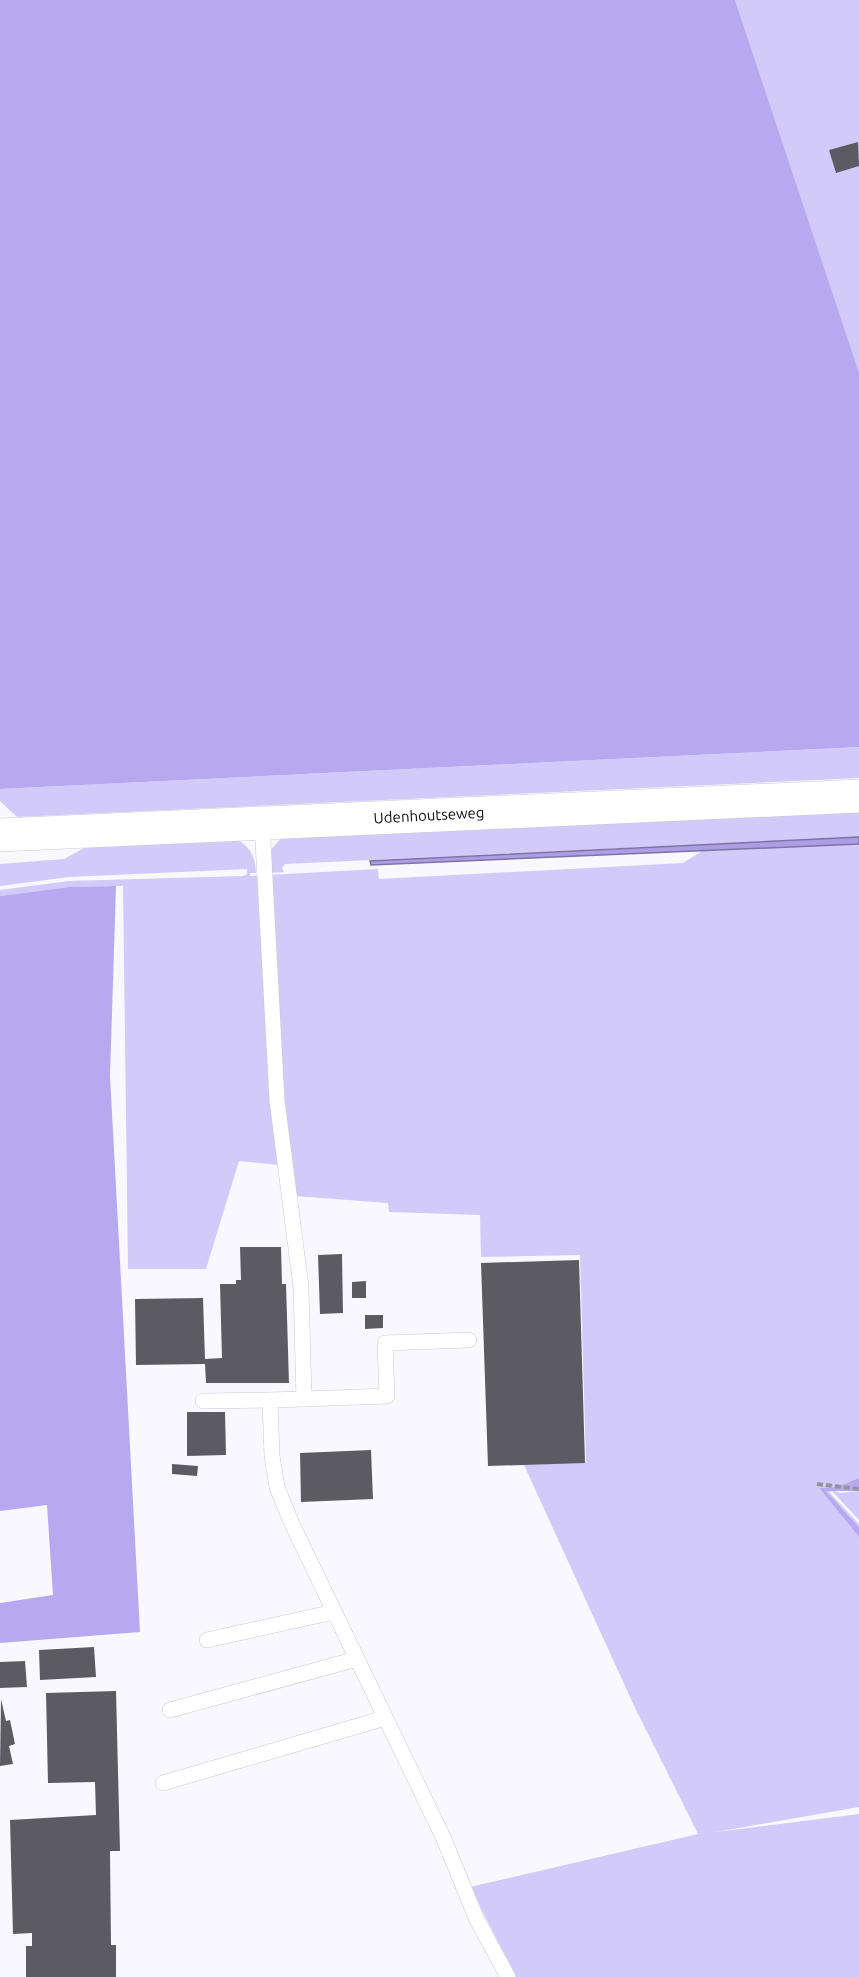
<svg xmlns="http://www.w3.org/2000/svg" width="859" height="1977" font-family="Ubuntu,sans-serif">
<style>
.green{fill:#d2caf9}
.forest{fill:#b7a9f0}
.water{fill:#ac9ee5;stroke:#7d73a5;stroke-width:1.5}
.building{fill:#5c5b64}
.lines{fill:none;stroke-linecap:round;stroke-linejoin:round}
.lane-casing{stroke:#cac8d3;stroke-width:16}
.secondary-casing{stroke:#cac8d3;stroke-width:34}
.path{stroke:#95949a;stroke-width:4;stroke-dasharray:6 3;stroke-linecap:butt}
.lane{stroke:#fff;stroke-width:15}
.secondary{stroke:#fff;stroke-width:33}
.labels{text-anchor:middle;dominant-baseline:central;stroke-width:6;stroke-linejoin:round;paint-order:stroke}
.street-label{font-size:15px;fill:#0e0e11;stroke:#fff}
</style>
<rect width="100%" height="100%" fill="#f9f8ff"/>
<g class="green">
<polygon points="735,0 859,0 859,373 858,372"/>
<polygon points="859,747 859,778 17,817 0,801 0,789"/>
<polygon points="859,811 859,837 285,864 282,868 284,872 270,873 270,851 282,837"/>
<path d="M238 840C252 849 255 857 256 873H250V876L378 869 379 879 683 863 702 851 859 844V1478L836 1487 819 1488 859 1537V1807L716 1832 859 1814V1977H516L470 1887 698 1834 636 1710 524 1465 586 1462 580 1255 481 1257 480 1215 389 1212 388 1203 295 1196 289 1166 239 1161 206 1269H128L123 886 69 887 0 896V890L69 881 243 876 247 874V869L69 877 0 886V864L64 859 86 847Z"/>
<polygon points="832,1490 840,1493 859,1491 859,1520 832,1491 829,1492 859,1524 859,1527 826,1491"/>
</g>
<g class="forest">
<polygon points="0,0 735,0 859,373 859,747 0,789"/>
<polygon points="116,886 110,1076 140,1632 0,1643 0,1603 53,1595 47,1505 0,1511 0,896 69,887"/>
<polygon points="859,1478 859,1491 826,1491 859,1527 859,1537 819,1488 836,1487"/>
</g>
<polygon class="water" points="859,837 859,844 371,865 370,861"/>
<g class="building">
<polygon points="858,142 859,166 836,173 829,150"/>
<polygon points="240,1247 281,1247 282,1284 286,1284 289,1383 206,1383 205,1364 136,1365 135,1299 203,1298 205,1359 222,1358 220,1284 236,1284 236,1280 241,1280"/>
<polygon points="342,1254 343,1313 320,1314 318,1255"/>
<polygon points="579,1260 585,1463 488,1466 481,1263"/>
<polygon points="366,1281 366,1298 352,1298 352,1282"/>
<polygon points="365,1315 383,1315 383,1328 365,1329"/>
<polygon points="187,1412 225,1412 226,1455 187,1456"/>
<polygon points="371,1450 373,1499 301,1502 300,1453"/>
<polygon points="172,1464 198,1466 197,1476 172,1474"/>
<polygon points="94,1647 96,1677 40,1680 39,1650"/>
<polygon points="25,1661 27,1687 0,1688 0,1662"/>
<polygon points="116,1691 120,1851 110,1851 111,1945 116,1945 116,1977 26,1977 26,1946 32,1946 32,1933 13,1934 10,1820 96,1815 95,1782 48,1783 46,1693"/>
<polygon points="1,1699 6,1721 10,1720 15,1744 9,1746 13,1764 0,1766"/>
</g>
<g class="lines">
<defs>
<g id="lane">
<polyline points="262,823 277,1100 301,1287 304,1399 270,1400 272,1456 277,1487 292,1524 443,1837 477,1920 508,1977"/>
<polyline points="304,1399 387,1396 385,1343 469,1340"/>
<polyline points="203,1401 270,1400"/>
<polyline points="207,1640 334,1612"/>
<polyline points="170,1710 357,1659"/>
<polyline points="163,1783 385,1718"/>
</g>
<polyline id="secondary" points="0,835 859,796"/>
</defs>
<use href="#lane" class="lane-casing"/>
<use href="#secondary" class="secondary-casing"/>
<polyline class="path" points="817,1484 859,1489"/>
<use href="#lane" class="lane"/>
<use href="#secondary" class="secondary"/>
</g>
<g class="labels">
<g class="street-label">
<text transform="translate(429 815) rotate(-3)">Udenhoutseweg</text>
</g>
</g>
</svg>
